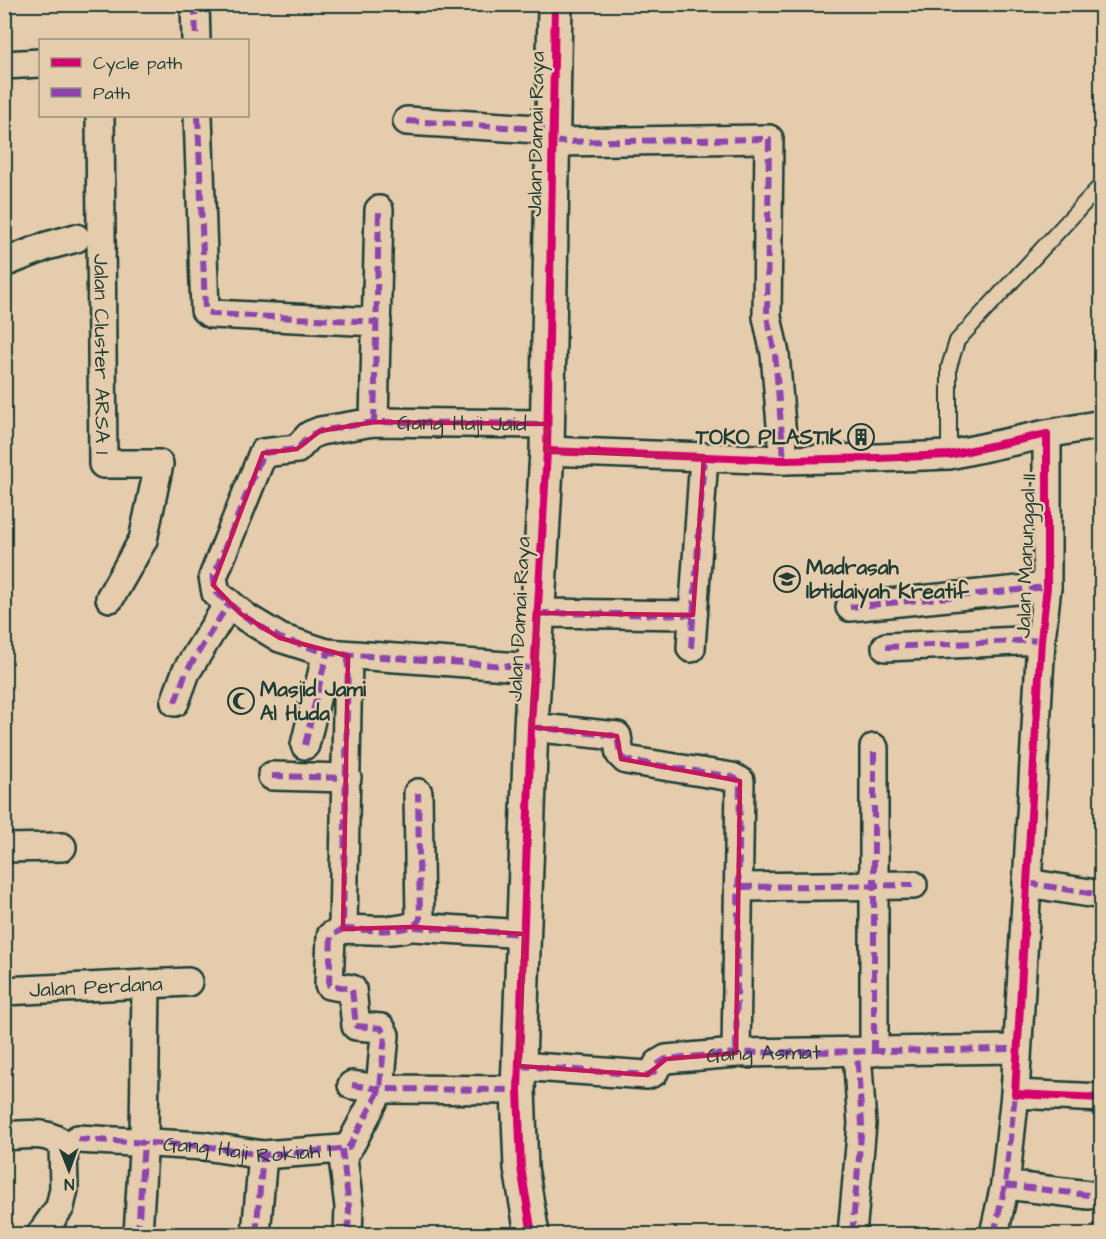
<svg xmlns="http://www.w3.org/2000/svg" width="1106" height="1239" font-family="'Architects Daughter',sans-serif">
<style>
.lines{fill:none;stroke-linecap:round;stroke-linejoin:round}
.lane-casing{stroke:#1f3d34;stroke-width:18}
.street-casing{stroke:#1f3d34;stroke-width:32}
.secondary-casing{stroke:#1f3d34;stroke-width:38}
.lane{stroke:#e4ccad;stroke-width:14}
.street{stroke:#e4ccad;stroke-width:27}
.secondary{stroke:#e4ccad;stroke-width:33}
.quiet{stroke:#8e44ad;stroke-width:6;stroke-dasharray:12 6;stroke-linecap:butt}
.cycleway-casing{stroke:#e4ccad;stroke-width:11}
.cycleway{stroke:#d6006c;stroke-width:8}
.marked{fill:none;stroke:#c2185b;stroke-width:4.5;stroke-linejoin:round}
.labels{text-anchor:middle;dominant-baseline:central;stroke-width:5;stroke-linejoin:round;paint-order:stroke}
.street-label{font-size:21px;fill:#1f3d34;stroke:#e4ccad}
.poi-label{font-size:21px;font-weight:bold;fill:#1f3d34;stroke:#e4ccad;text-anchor:start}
</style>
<rect width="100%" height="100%" fill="#e4ccad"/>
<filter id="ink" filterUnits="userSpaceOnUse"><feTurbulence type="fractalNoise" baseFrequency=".0167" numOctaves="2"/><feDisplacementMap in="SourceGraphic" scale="12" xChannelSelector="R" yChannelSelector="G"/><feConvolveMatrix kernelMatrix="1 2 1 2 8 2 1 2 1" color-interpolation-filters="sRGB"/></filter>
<g filter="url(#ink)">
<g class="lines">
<defs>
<polyline id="lane" points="949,455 949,367 957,341 1102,184"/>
<g id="street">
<polyline points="195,4 196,40"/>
<polyline points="4,65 40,63"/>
<path id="s1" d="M100 116 103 464H159L143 540 110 598"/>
<polyline points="198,116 205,310 212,314 377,322"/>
<polyline points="407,121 554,130"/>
<polyline points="553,142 769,139 767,317 775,354 784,460"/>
<polyline points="4,263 47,246 76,238"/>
<polyline points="374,422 379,210"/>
<polyline points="1047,434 1102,424"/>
<polyline points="547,451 784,460 877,458 949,455 1047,434 1047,587 1041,640 1015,1094 1102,1098"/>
<polyline points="850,607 1047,587"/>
<polyline points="538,613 693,615"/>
<polyline points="886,647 1041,640"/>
<polyline points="691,648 704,457"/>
<polyline points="534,668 327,653 280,638 247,618 216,593 213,577 263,453 297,449 310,435 320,431 374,422 547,424"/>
<polyline points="175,702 186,672 229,603"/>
<polyline points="531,727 617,736 620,754 626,760 732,777 740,781 736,1053"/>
<polyline points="305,745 327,653"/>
<polyline points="272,776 347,778"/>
<polyline points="4,848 62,847"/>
<polyline points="1027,883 1102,895"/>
<polyline points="741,887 913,885"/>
<polyline points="414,927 524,934"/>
<path d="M343 929C361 929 412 936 420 919L418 793"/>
<path id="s2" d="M4 991 188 982"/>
<polyline points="874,1052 874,748"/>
<polyline points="519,1066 647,1075 654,1072 658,1064 666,1059 736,1053 1017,1049"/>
<polyline points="352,1085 380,1089 518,1090"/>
<path d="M4 1136C25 1135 48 1130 63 1145L64 1189 60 1207 41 1234"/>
<path id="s3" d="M78 1139 204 1146 263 1155 342 1149 348 1148 352 1142 380 1089 385 1035 381 1028 356 1026 352 989 329 985 331 936 343 929 348 655"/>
<polyline points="342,1149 349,1207 348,1234"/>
<polyline points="1005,1185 1089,1195"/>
<polyline points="138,1234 144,1136 146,984"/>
<polyline points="256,1234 263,1155"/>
<polyline points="852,1234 862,1124 857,1052"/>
<polyline points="994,1234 1005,1185 1015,1094"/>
</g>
<polyline id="secondary" points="532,1234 521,1168 518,1090 531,727 547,451 555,4"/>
</defs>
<use href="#lane" class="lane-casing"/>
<use href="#street" class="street-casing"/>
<use href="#secondary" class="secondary-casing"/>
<use href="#lane" class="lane"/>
<use href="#street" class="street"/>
<use href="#secondary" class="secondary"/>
<g class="quiet">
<polyline points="195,4 196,40"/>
<polyline points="198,116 205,310 212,314 377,322"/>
<polyline points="407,121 554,130"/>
<polyline points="553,142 769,139 767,317 775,354 784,460"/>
<polyline points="374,422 379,210"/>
<polyline points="850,607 1047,587"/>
<polyline points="538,613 693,615"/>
<polyline points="886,647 1041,640"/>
<polyline points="691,648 704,457"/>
<path id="s4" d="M534 668 327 653 280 638 247 618 216 593 213 577 263 453 297 449 310 435 320 431 374 422 547 424"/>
<polyline points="175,702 186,672 229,603"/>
<polyline points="531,727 617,736 620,754 626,760 732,777 740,781 736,1053"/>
<polyline points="305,745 327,653"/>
<polyline points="272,776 347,778"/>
<polyline points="1027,883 1102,895"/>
<polyline points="741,887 913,885"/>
<polyline points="414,927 524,934"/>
<path d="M343 929C361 929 412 936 420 919L418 793"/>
<polyline points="874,1052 874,748"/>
<path id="s5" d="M519 1066 647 1075 654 1072 658 1064 666 1059 736 1053 1017 1049"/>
<polyline points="352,1085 380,1089 518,1090"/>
<polyline points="78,1139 204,1146 263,1155 342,1149 348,1148 352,1142 380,1089 385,1035 381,1028 356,1026 352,989 329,985 331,936 343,929 348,655"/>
<polyline points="342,1149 349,1207 348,1234"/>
<polyline points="1005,1185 1089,1195"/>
<polyline points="138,1234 144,1141"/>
<polyline points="256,1234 263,1155"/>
<polyline points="852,1234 862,1124 857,1052"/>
<polyline points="994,1234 1005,1185 1015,1094"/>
</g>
<defs>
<g id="cycleway">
<polyline points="547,451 784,460 877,458 949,455 1047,434 1047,587 1041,640 1015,1094 1102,1098"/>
<polyline points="532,1234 521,1168 518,1090 531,727 547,451 555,4"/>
</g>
</defs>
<use href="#cycleway" class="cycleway-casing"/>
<use href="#cycleway" class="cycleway"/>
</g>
</g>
<path class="marked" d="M374 422 547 424V451L704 457 693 615 538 613 531 727 617 736 621 759 740 781 736 1053 666 1059 647 1075 519 1066 524 934 414 927 343 929 348 656 280 638 241 614 213 585 263 453 297 449 320 431Z"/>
<defs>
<symbol id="building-ring" viewBox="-11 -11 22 22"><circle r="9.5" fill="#e4ccad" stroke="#1f3d34" stroke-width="1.5"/><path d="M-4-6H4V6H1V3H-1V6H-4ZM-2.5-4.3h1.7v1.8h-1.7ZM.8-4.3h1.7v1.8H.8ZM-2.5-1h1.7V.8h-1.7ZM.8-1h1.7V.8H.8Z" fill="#1f3d34"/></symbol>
<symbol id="school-ring" viewBox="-11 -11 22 22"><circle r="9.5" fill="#e4ccad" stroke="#1f3d34" stroke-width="1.5"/><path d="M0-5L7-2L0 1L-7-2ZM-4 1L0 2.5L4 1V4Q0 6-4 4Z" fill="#1f3d34"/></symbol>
<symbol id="mosque-ring" viewBox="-11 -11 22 22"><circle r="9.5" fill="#e4ccad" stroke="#1f3d34" stroke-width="1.5"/><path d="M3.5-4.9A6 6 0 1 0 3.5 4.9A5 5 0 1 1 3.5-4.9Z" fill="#1f3d34"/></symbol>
</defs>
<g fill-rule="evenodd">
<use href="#building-ring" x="846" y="422" width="30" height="30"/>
<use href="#school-ring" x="772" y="564" width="30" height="30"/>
<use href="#mosque-ring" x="226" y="686" width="30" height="30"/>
</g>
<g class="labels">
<g class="street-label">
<text transform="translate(536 134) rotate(-89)">Jalan Damai Raya</text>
<text stroke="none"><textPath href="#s1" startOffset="238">Jalan Cluster ARSA 1</textPath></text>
<text stroke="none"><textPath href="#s4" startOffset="692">Gang Haji Jaid</textPath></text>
<text transform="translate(1026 556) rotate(-88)">Jalan Manunggal II</text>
<text transform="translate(519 619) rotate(-87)">Jalan Damai Raya</text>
<text stroke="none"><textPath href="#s2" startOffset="92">Jalan Perdana</textPath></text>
<text stroke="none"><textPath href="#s5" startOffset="252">Gang Asmat</textPath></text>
<text stroke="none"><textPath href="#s3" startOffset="170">Gang Haji Rokiah I</textPath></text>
</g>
<g class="poi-label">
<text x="842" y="437" text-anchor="end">TOKO PLASTIK</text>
<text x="806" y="567">Madrasah<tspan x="806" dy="24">Ibtidaiyah Kreatif</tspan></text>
<text x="260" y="689">Masjid Jami<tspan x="260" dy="24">Al Huda</tspan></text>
</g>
</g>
<rect width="1106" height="1239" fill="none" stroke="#e4ccad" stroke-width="24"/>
<rect x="12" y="12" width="1082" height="1215" fill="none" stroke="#1f3d34" stroke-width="2" filter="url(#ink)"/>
<rect x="39" y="39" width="210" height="78" fill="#e4ccad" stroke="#95937d" stroke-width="1.5"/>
<rect x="51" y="58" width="30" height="9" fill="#d6006c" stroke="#95937d" stroke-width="1.5"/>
<text x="93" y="69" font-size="18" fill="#1f3d34">Cycle path</text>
<rect x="51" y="88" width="30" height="9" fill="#8e44ad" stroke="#95937d" stroke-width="1.5"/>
<text x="93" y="99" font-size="18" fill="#1f3d34">Path</text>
<g transform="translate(69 1170) rotate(179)" stroke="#e4ccad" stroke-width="4.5" paint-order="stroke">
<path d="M0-4.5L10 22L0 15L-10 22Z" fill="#1f3d34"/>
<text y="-9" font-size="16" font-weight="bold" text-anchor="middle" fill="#1f3d34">N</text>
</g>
</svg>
